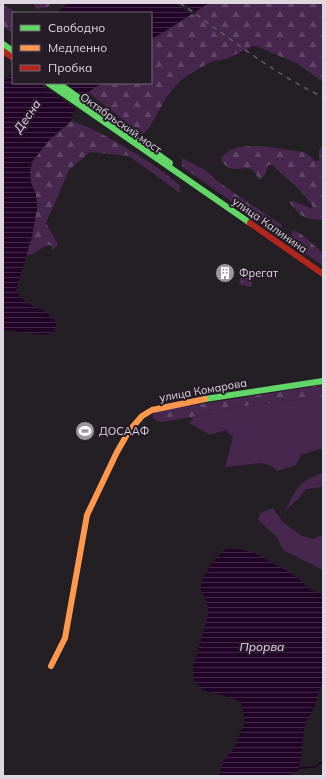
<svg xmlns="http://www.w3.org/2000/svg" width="326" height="779" font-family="Mulish,sans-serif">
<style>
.green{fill:#48274f}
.forest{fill:url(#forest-firs)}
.park{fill:url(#park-dots)}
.water{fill:url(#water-rules)}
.pier{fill:#241f25}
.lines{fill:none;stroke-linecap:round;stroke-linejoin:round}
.stream{stroke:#220328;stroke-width:1.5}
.fast{stroke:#63d668;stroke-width:6}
.slow{stroke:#ff974d;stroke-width:6}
.jam{stroke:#b3261e;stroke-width:6}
.rail{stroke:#605b60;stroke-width:1.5;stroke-dasharray:5 5;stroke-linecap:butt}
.labels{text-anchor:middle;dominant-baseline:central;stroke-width:4;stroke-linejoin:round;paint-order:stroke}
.street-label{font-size:11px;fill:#ded7e0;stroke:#261c28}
.poi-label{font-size:11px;fill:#ded7e0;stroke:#261c28;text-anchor:start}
.water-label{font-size:12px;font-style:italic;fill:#f2ccf9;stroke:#261c28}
</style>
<defs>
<pattern id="forest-firs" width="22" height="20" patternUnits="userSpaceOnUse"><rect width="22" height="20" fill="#48274f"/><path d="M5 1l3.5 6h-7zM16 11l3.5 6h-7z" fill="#624668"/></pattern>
<pattern id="park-dots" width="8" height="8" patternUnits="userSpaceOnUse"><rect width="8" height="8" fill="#48274f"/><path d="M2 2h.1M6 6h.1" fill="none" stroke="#624668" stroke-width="1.8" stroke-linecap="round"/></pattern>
<pattern id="water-rules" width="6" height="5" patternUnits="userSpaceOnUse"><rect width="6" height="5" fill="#220328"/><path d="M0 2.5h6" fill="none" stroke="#422747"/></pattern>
</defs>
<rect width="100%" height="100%" fill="#241f25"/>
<g class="green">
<polygon points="323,397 323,448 301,455 296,465 277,471 270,465 260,463 225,467 233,437 226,430 210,435 189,423 194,417 237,407"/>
<path d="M323 473V487L306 489 298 499 285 511C296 489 299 481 323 473Z"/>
<polygon points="273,508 283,522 302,536 313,539 323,535 323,570 283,550 277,537 258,520 260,513"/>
</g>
<g class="forest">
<polygon points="33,3 51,3 48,7 36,9"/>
<polygon points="209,3 323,3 323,82 296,63 256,46 253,46 226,59 213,61 205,65 186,76 178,83 167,96 151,125 142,135 88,92 102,83 151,83 151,40"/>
<polygon points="3,5 19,13 13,13 13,33 3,27"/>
<path d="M71 121C91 127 108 137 126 148 145 159 162 170 179 185L180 193 129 156 90 152 69 170 46 223 58 245 52 250 51 245C40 245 36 256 26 255L37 209 36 196 31 182 30 172 32 162 49 140Z"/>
<path d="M323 144V220C302 219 302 217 289 202L293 201 311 208 313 207 311 204 301 191 272 165H268L265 175 260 180 258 179C252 161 243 172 230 168 227 167 224 164 222 162V157C236 140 270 147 289 150 294 151 303 151 307 154 311 156 312 159 316 161L319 160V150Z"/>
<polygon points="182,158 205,170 216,180 234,193 282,225 279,235 184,168 182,166"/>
<polygon points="292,230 301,234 323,253 323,266 290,243"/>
<polygon points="323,385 323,397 237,407 203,415 169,421 161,422 155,420 153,418 153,414 157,411"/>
</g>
<polygon class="park" points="242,271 254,274 251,287 239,284"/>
<g class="water">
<polygon points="69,3 209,3 151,40 151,13 56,13"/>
<path d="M13 72V83H102L88 92 82 99 73 113 71 121 49 140 32 162 30 172 31 182 36 196 37 209 32 237 16 290C18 295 21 299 26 302 33 307 70 320 51 333 44 338 14 329 3 330V82Z"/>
<path d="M226 549H240L257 554 297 577 308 588 323 595V680L314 708 305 723 302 743 301 760 298 771 287 776H219L224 760 233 750 245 722 241 702 225 696 202 690 194 679 193 666 208 617V606L200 587C206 571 212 560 226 549Z"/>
</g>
<g class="pier">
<polygon points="175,3 184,3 197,12 193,15"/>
<polygon points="39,83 65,83 85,98 77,110"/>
</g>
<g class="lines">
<polyline class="stream" points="299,768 315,767 323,761"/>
<g class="fast">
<polyline points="3,44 13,51"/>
<polyline points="48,83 250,223"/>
<polyline points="58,83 170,163"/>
<polyline points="205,399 323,381"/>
</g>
<polyline class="slow" points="51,666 65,638 87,515 117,452 129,431 142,416 152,410 205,399"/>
<g class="jam">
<polyline points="3,51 13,58"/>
<polyline points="250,223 323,274"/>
</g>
<path class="rail" d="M180 3C226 35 272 73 323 97"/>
</g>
<defs>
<symbol id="building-disc" viewBox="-11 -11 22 22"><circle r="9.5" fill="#9d979f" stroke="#261c28"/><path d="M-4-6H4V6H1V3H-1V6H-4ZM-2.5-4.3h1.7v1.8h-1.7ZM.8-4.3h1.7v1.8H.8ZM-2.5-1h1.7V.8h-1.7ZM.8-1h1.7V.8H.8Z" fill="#fff"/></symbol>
<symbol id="stadium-disc" viewBox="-11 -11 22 22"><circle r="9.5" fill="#9d979f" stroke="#261c28"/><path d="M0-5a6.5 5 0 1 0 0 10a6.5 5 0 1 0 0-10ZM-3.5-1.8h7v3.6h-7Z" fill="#fff"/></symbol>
</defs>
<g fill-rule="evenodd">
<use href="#building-disc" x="214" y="262" width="22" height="22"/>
<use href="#stadium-disc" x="74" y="420" width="22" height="22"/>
</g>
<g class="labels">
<g class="street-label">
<text transform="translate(121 123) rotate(35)">Октябрьский мост</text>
<text transform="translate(270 225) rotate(35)">улица Калинина</text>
<text transform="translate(203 390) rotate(-10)">улица Комарова</text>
</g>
<g class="poi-label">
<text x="239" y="273">Фрегат</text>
<text x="99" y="431">ДОСААФ</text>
</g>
<g class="water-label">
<text transform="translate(27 116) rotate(-55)">Десна</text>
<text x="262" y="646">Прорва</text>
</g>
</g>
<rect width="326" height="779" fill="none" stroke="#ded7e0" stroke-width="8"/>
<rect x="12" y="12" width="140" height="72" fill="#261c28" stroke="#706772"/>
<rect x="20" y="25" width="20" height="6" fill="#63d668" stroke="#706772"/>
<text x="48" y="32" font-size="12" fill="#ded7e0">Свободно</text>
<rect x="20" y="45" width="20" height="6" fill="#ff974d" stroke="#706772"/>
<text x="48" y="52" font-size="12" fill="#ded7e0">Медленно</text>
<rect x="20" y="65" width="20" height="6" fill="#b3261e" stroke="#706772"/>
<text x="48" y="72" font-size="12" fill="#ded7e0">Пробка</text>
</svg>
